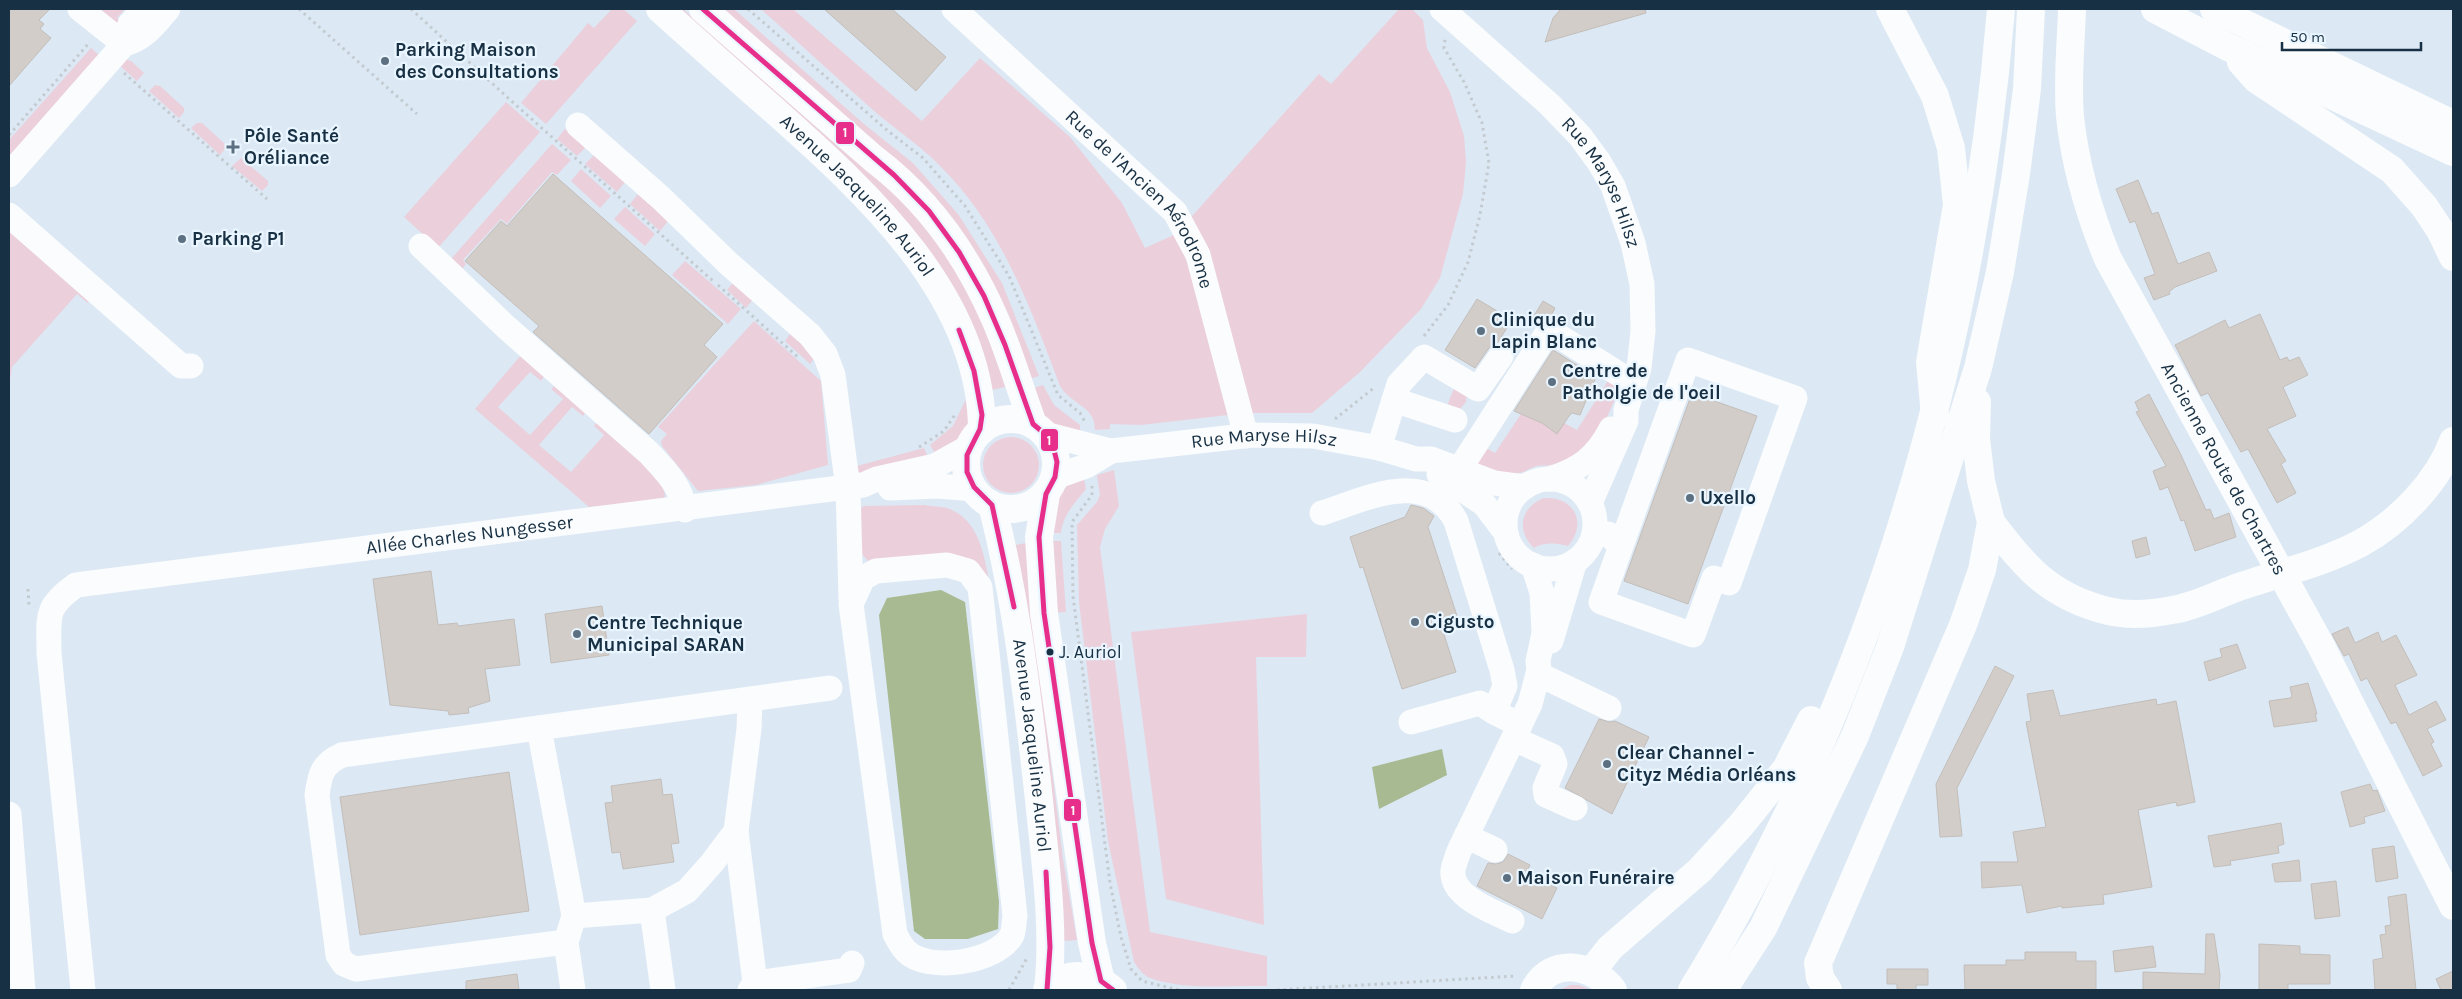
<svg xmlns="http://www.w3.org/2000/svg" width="2462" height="999" font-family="Karla,sans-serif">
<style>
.green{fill:#ebd0dc}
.water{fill:#a7ba92}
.building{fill:#d2cdc9;stroke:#c3beba}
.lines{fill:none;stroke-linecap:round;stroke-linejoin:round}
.path{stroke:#c3cad0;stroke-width:3;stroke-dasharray:2.5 4;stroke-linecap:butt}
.minor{stroke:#fafcfd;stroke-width:25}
.major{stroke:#fafcfd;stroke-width:28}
.highway{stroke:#fafcfd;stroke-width:28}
.bus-1-casing{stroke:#e9f5ff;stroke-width:9}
.bus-1{stroke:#e82e8b;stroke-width:5}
.poi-dot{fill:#5d7081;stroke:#e9f5ff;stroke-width:2}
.bus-dot{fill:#183043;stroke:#e9f5ff;stroke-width:2}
.labels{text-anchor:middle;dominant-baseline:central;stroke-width:4.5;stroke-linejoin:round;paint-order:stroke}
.bus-label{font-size:18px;fill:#183043;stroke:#e9f5ff;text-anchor:start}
.poi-label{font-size:19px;font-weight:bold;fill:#183043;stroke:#e9f5ff;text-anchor:start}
.street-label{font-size:19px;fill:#183043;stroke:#e9f5ff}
.line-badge{stroke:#e9f5ff;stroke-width:2}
.badge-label{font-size:14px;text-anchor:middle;font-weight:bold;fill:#fff}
</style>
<rect width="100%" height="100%" fill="#dce8f4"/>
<g class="green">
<polygon points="97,9 125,9 117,18 123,23 119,29"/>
<polygon points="612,9 623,9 637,21 546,124 521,103 588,23 594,28"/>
<polygon points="678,9 683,9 849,156 889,186 929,229 972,298 995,352 1005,387 992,390 972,329"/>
<polygon points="709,9 734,9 864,124 913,163 958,214 1002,283 1039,376 1023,381 965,253"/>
<path d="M761 9H793L922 121 980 58 1070 137 1122 203 1145 248 1176 234 1319 74 1331 84 1399 9H1412L1423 20 1427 48 1450 92 1464 136 1466 162 1463 194 1440 278 1421 309 1360 372 1312 413H1246L1141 425 1110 424V429L1095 430C1095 405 1072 406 1060 386 1031 309 1001 226 941 167 921 146 896 130 874 111 836 77 799 43 761 9Z"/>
<polygon points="91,48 100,56 9,158 9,140"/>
<polygon points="125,59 131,61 144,73 137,81 118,64"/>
<polygon points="155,85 160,86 184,108 184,112 179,118 149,91"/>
<polygon points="506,102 540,132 438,248 404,217"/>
<polygon points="197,123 202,123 225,144 226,148 220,155 191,128"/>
<polygon points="565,129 586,147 577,156 557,139"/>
<polygon points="552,144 571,160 557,175 552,172 507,224 501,219 463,260 466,264 462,269 451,259"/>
<polygon points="594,155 625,182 617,192 585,164"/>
<polygon points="241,158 268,181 268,185 262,191 232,166"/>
<polygon points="581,169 611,196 600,208 571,181"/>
<polygon points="638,194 669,220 660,231 630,204"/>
<polygon points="625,207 655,234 645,246 614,219"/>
<polygon points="9,225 89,297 88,303 77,294 12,367 9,386"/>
<polygon points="685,261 741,309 728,324 672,275"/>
<polygon points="735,280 755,297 746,308 727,290"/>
<polygon points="754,321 821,381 828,465 756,485 698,491 662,446 661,441 667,434 658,427"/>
<polygon points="793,330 816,356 810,364 785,341"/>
<path d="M522 354 545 375 541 381 530 372 498 407 530 435 563 399 551 389 556 384 587 411 583 416 572 407 539 445 571 472 604 435 594 426 598 421C613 434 667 477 665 497L660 500 589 507 475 409Z"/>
<path d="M1608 381 1619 387C1609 419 1591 451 1560 464 1553 466 1544 465 1537 466 1532 467 1528 470 1523 472 1506 477 1487 468 1471 464L1483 446 1495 453 1521 414 1542 423 1557 433 1564 423 1577 430Z"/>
<polygon points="1456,383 1467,394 1466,402 1460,409 1447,406"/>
<path d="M1043 385 1054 405 1080 425V436C1046 426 1043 421 1027 390Z"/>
<path d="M965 401H974C969 430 960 441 938 458L930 445 953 426Z"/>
<circle cx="1011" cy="465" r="28"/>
<polygon points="924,448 930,461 868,475 858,472 853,467"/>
<path d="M1114 470 1119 506 1105 529 1100 547 1150 932 1267 956V986C1230 985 1186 991 1150 978 1143 975 1138 968 1134 962L1108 841 1079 602 1077 525 1097 502 1100 495 1097 475Z"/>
<path d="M1083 474 1086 489C1075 503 1063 514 1061 533H1045L1049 509 1069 483Z"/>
<path d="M1544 498C1574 496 1588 523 1568 546 1557 543 1544 542 1534 548 1516 531 1520 507 1544 498Z"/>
<path d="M925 505C934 507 945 506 952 510 983 524 985 565 992 594L985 584 871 564 860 552 856 517 863 506Z"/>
<polygon points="1046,541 1061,541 1066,612 1049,613"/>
<polygon points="1027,543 1031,603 1063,859 1077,940 1064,941 1015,545"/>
<polygon points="1307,614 1306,657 1256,657 1264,925 1166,899 1131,632"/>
<polygon points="1571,985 1579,985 1591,990 1559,990"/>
</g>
<g class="water">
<polygon points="941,590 965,602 999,902 998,929 968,939 925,939 914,931 879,615 887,598"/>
<polygon points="1442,749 1447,775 1379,809 1372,767"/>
</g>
<g class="building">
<polygon points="9,9 50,9 39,20 44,24 40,29 51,38 9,86"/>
<polygon points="824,9 892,9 946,57 916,91"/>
<polygon points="1561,9 1645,9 1646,13 1545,42 1553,18"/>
<polygon points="553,174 723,324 704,345 717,357 649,434 533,332 539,326 465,261 501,221 507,226"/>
<polygon points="2138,180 2152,214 2158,212 2178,264 2209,252 2217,271 2175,287 2169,292 2170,294 2154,300 2144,278 2155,274 2135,221 2130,223 2116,189"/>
<polygon points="1477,299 1512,320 1498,342 1489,348 1475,368 1445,350"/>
<polygon points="1543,301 1555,308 1551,316 1543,317 1537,322 1532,319"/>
<polygon points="2260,314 2280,360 2287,357 2289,361 2299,357 2308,375 2283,387 2296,416 2267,429 2286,461 2281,464 2296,493 2277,503 2248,449 2241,452 2208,393 2201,396 2175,345 2225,320 2229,328"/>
<polygon points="1553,350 1596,377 1580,415 1572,413 1569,416 1557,434 1542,423 1514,411"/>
<polygon points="1692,393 1757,416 1688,604 1624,581"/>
<polygon points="2149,394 2181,455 2206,510 2210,509 2214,519 2229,513 2236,537 2195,551 2184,520 2181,521 2168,487 2160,490 2153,471 2166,466 2136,412 2139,411 2135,402"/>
<polygon points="1411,505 1423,508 1434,516 1428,527 1458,619 1441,625 1456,672 1402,689 1363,567 1360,568 1350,537 1405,517"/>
<polygon points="2146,537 2150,554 2136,558 2132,541"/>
<polygon points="431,571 438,625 457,623 458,626 514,619 520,665 485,669 490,701 468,708 469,713 449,715 448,711 390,705 373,579"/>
<polygon points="602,606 609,655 551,663 545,614"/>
<polygon points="2348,627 2355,643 2378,632 2382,642 2396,635 2417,675 2395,685 2409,715 2436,701 2446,720 2427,729 2434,742 2431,744 2442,766 2423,776 2396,722 2391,724 2367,678 2361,681 2349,654 2344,656 2332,634"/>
<polygon points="2237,644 2246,668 2209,681 2204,662 2222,657 2220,649"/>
<polygon points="1995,666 2014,676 1957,788 1962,836 1940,837 1936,784"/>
<polygon points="2308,683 2317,714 2315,714 2317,721 2274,727 2269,701 2290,698 2292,696 2290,687"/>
<polygon points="2053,690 2060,716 2156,699 2157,705 2176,701 2195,802 2177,806 2176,802 2138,810 2152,887 2103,895 2104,904 2062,908 2062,906 2027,913 2022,885 1982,888 1981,862 2018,862 2013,832 2046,827 2026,722 2031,721 2027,694"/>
<polygon points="1599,719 1610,722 1615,721 1649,737 1612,814 1565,788"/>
<polygon points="509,772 529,911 360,935 340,797"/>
<polygon points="661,779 663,795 672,794 679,843 671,844 674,862 623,869 620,852 612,853 605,803 613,802 611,786"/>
<polygon points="2370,784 2373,791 2377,790 2385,811 2364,817 2365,823 2350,827 2341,792"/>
<polygon points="2281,823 2284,844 2278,846 2279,853 2230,861 2231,865 2214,867 2208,836"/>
<polygon points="2394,846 2398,878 2376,882 2372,849"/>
<polygon points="1508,854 1530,865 1526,873 1557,888 1542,919 1477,886 1488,863 1496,864 1503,862"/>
<polygon points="2299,860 2301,881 2275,882 2272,864"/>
<polygon points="2336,881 2340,916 2315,919 2311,884"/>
<polygon points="2406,894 2416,990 2375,990 2373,960 2383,958 2380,935 2386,934 2385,926 2391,925 2388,897"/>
<polygon points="2206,934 2214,934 2220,975 2219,990 2143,990 2143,972 2205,974"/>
<polygon points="2259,944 2300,946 2300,954 2330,955 2330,984 2288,984 2288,990 2259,990"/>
<polygon points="2153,946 2156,967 2115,972 2113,951"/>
<polygon points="2025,952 2076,952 2076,961 2096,961 2096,990 1965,990 1964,965 2006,965 2006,960 2025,960"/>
<polygon points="1887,969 1928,969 1928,985 1916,985 1916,990 1897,989 1897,984 1887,984"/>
<polygon points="2453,971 2453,990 2441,990 2436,979"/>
<polygon points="517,974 519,990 466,990 466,981"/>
</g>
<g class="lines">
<g class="path">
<polyline points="299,9 417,114"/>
<polyline points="411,9 507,97 713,281"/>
<polyline points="748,9 888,131 923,158 965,206 1009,276 1058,395 1080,413 1085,422"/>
<polyline points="124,73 267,199"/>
<polyline points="9,135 89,43"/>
<polyline points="718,285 799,358"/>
<polyline points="1424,336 1448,305 1468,262 1480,215 1489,163 1482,123 1464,82 1444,48 1445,39"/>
<polyline points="1335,419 1375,387"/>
<polyline points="919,447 944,431 956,413"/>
<polyline points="1092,486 1092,495 1072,522 1073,596 1110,883 1121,937 1131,969 1142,981 1179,990"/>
<polyline points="1499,553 1512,569"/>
<polyline points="28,589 29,606"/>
<polyline points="1009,990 1027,958"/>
<polyline points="1277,990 1516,976"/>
</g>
<g class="minor">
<polyline points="80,9 124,44"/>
<path id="s1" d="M954 9 1175 212 1198 255 1246 436"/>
<path id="s2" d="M1442 9 1550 105 1580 136 1599 162 1613 186 1633 243 1642 284 1643 331 1639 368 1626 410V421L1590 503"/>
<path d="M124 44C145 39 155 24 168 9"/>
<polyline points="578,125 661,198 729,264 810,335 825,354 833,375 848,488 851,599"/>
<polyline points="9,175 124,44 130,24 144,9"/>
<polyline points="9,215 181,366 191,366"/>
<path d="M421 246 506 327 649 453C665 470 681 486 685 510"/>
<polyline points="1394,400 1399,384 1424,357 1478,389 1501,356"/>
<path id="s3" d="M1045 434 1111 451 1252 435 1313 436 1379 448 1416 459H1431L1494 483 1525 487"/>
<polyline points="1379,448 1394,400 1455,420"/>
<polyline points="1459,470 1549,330 1622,376"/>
<polyline points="1439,474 1484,504 1506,533"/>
<polyline points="1055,477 1086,466 1111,451"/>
<path d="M1549 479C1579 470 1596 458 1611 429"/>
<circle cx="1550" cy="524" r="45"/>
<polyline points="890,488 938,486 974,489"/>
<path d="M1322 513C1366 499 1427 467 1456 521L1502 670 1505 686 1494 712 1520 725"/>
<polyline points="1608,534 1621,546 1601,602 1693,635 1714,578 1729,583 1795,398 1688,360 1621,546"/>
<path d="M947 565 968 571 980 587 1015 916C1014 921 1014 930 1012 935 997 963 927 973 906 951 901 946 898 940 895 934L851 604 863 578 876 571Z"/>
<polyline points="1551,641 1575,561"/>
<polyline points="1538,674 1609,708"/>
<polyline points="750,699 749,729 736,831 755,983 750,990"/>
<polyline points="1411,722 1480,703 1494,712"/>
<polyline points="539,728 574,916 566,942 573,990"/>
<polyline points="1514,739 1552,756 1555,764 1545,788 1546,795 1575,808"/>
<polyline points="9,814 23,990"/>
<polyline points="1466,836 1495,850"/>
<polyline points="652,910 663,990"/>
<polyline points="574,916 652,910 687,891 712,863 736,831"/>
<path d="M1512 921C1493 911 1450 897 1453 870 1454 864 1457 857 1459 851L1530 704 1539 670 1538 661 1544 633 1542 593 1533 565"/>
<path d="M566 942 356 969 344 964 338 955 317 795C320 774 322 764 342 755L830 688"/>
<polyline points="755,983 849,970 852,963"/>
<path id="s4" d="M83 990 49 653C49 616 44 608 76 585L863 485 877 479 935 466 969 447"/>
</g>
<g class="major">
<path id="s5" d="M660 9C698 43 737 78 776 112 867 193 982 297 982 430"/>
<path d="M703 9 874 159C928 200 968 257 995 319 1010 353 1020 389 1033 424"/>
<path id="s6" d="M2072 9C2071 44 2067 80 2070 116 2075 166 2089 213 2108 259L2320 644 2453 906"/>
<circle cx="1011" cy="464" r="45"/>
<polyline points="1046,494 1039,537 1044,613 1092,943 1101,981"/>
<path id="s7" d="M992 505C1017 602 1028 701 1039 800 1045 862 1055 927 1048 989"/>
<polyline points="1592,971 1610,948 1700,870 1742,824 1786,769 1811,720"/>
<path d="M1047 990C1066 971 1093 972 1113 990"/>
<path d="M1534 990C1551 956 1593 964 1613 990"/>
<path d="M1692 990C1727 934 1758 875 1787 816 1909 562 1978 289 2001 9"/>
<polyline points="1723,990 1763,928 1855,736 1890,647 1978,368 2000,272 2016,174 2027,89 2031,9"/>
<polyline points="1828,990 1820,978 1818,963 1963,625 1982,570 1991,522 1981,481 1976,439 1977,402"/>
</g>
<g class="highway">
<polyline points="1890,9 1935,96 1951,148 1957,205 1930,362 1935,416"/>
<polyline points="2155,9 2228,47 2453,152"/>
<polyline points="2214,9 2453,124"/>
<polyline points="2241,62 2256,79 2392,170 2424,206 2440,230 2453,257"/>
<path d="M1991 522C2025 568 2051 597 2108 611 2129 616 2152 614 2172 610 2194 607 2216 595 2236 588 2276 574 2324 563 2361 543 2399 522 2438 482 2453 441"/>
</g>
<defs>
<g id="bus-1">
<polyline points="703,9 894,175 929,211 959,252 984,296 1005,345 1033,424 1045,434 1053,446 1057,462 1055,477 1046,494 1039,537 1044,613 1092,943 1101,981 1113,990"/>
<polyline points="959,330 974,371 982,415 980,429 967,455 967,472 974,487 992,505 1014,607"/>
<polyline points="1046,872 1050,947 1047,990"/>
</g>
</defs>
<use href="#bus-1" class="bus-1-casing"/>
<use href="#bus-1" class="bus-1"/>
</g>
<g class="poi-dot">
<circle cx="385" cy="61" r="5"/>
<path d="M230.5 139.5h5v5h5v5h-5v5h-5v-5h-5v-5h5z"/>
<circle cx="182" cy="239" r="5"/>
<circle cx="1481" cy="331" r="5"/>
<circle cx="1552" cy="382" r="5"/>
<circle cx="1690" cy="498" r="5"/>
<circle cx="1415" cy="622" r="5"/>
<circle cx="577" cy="634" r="5"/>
<circle cx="1607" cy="764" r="5"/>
<circle cx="1507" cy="878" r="5"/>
</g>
<circle class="bus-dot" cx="1050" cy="652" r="4.5"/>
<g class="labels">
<g class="bus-label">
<text x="1059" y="652">J. Auriol</text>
</g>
<g class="poi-label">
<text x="395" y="50">Parking Maison<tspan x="395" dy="22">des Consultations</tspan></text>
<text x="244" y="136">Pôle Santé<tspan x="244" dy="22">Oréliance</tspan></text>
<text x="192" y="239">Parking P1</text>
<text x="1491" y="320">Clinique du<tspan x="1491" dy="22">Lapin Blanc</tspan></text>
<text x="1562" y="371">Centre de<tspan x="1562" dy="22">Patholgie de l'oeil</tspan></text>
<text x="1700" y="498">Uxello</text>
<text x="1425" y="622">Cigusto</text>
<text x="587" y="623">Centre Technique<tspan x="587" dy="22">Municipal SARAN</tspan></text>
<text x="1617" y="753">Clear Channel -<tspan x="1617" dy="22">Cityz Média Orléans</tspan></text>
<text x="1517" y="878">Maison Funéraire</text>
</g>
<g class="street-label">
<text stroke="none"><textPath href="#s2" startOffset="239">Rue Maryse Hilsz</textPath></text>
<text stroke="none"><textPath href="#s5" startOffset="272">Avenue Jacqueline Auriol</textPath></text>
<text stroke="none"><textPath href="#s1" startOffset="269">Rue de l'Ancien Aérodrome</textPath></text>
<text stroke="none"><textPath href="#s3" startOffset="222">Rue Maryse Hilsz</textPath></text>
<text stroke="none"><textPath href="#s6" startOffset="495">Ancienne Route de Chartres</textPath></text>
<text stroke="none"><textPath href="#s4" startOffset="814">Allée Charles Nungesser</textPath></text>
<text stroke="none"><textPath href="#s7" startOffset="244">Avenue Jacqueline Auriol</textPath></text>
</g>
</g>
<g class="line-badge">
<rect x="835" y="121" width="20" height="24" rx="5" fill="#e82e8b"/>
<rect x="1040" y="428" width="19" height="24" rx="5" fill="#e82e8b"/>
<rect x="1063" y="798" width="19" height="24" rx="5" fill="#e82e8b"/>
</g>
<g class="badge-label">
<text x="845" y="137">1</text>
<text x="1049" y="445">1</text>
<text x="1073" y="815">1</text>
</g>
<rect width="2462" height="999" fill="none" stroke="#183043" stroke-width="20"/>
<path d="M2282 42v8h139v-8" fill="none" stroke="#183043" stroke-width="2.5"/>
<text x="2290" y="42" font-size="15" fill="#183043" stroke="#e9f5ff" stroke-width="4" paint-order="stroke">50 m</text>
</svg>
